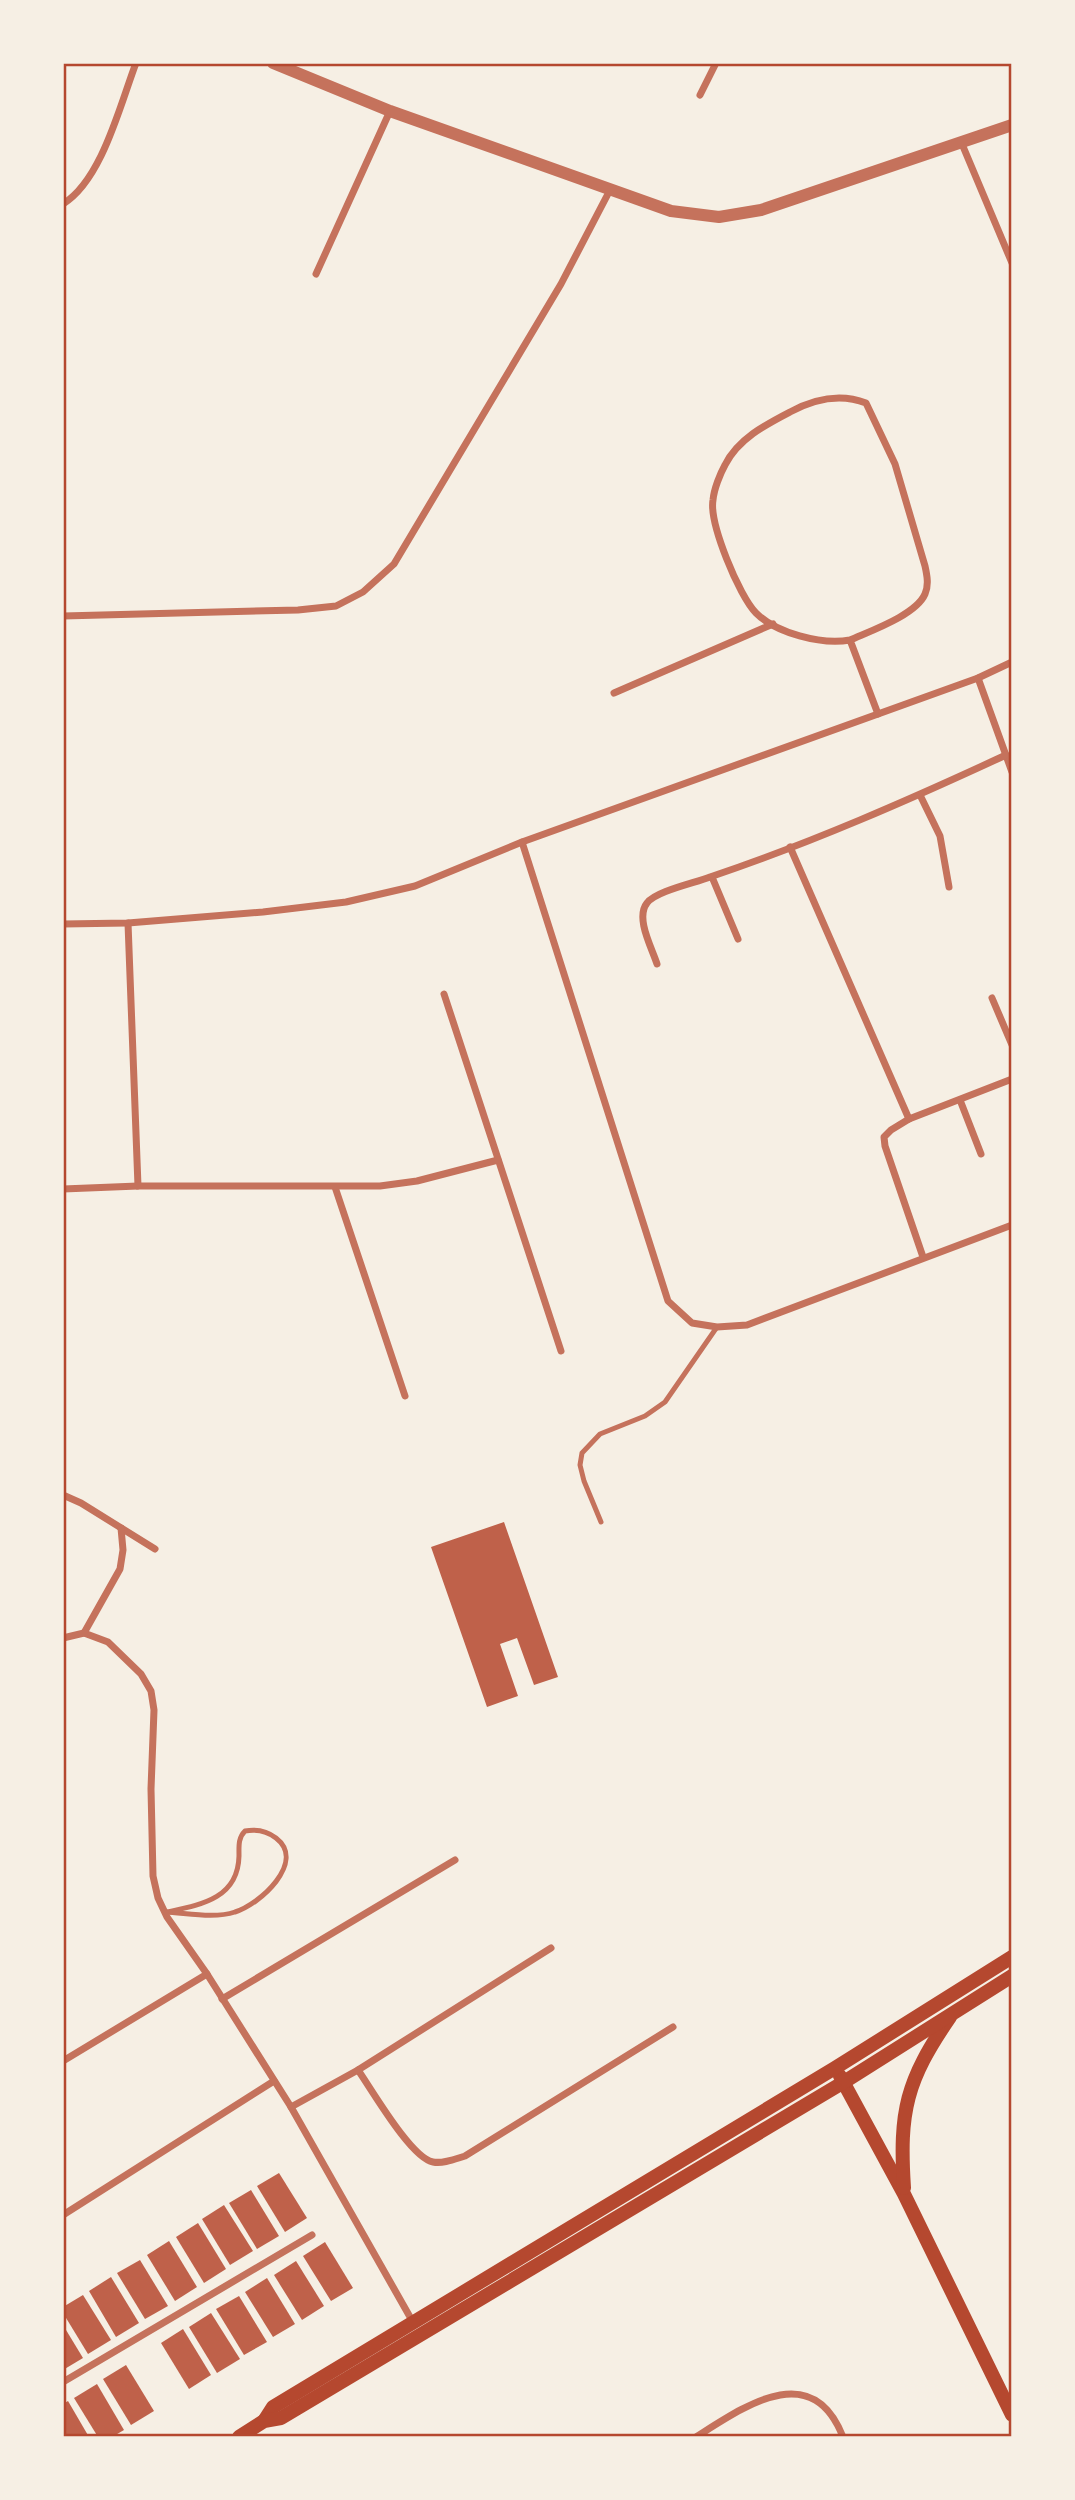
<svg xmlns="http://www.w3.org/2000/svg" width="1075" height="2500" font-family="Figtree,sans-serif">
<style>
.building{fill:#bf614a}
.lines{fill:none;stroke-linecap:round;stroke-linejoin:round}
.service{stroke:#c5725c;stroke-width:5}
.minor{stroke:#c5725c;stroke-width:7}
.tertiary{stroke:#c5725c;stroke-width:12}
.secondary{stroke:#b5482f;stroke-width:14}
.neatline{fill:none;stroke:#b5482f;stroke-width:2.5}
</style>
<rect width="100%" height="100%" fill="#f6efe4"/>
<g class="building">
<polygon points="504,1522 558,1677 534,1685 517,1638 500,1644 518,1696 487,1707 431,1547"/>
<polygon points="279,2173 307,2218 285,2232 257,2186"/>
<polygon points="251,2190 279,2236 257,2249 229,2203"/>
<polygon points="224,2205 253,2251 230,2265 202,2219"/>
<polygon points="198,2223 226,2269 204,2283 176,2237"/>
<polygon points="169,2241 197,2287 175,2301 147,2255"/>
<polygon points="325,2242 353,2288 331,2301 303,2256"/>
<polygon points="140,2260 168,2306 145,2319 117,2273"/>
<polygon points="296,2261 324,2306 302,2320 274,2275"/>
<polygon points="111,2277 139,2323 116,2337 89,2291"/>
<polygon points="267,2278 295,2324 273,2337 245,2292"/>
<polygon points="83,2295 111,2340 88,2354 63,2313 63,2307"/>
<polygon points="239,2296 267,2342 244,2355 216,2309"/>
<polygon points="211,2313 240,2359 217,2373 189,2327"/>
<polygon points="63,2325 83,2358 63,2370"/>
<polygon points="183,2329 211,2375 189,2389 161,2343"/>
<polygon points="126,2365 154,2411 131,2425 103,2379"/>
<polygon points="97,2384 124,2430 112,2437 98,2437 74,2398"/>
<polygon points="68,2401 89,2437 63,2437 63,2404"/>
</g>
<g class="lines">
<g class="service">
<polyline points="601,1522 584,1481 580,1465 582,1453 600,1434 645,1416 665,1402 717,1327"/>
<path d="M165 1912C187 1913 214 1919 235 1912 259 1905 307 1862 276 1838 267 1831 256 1829 245 1831 238 1838 239 1846 239 1856 238 1899 200 1905 167 1912"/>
</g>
<g class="minor">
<polyline points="700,95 716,63"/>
<polyline points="962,144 1012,263"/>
<path d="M63 204C102 180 120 105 136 63"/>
<polyline points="316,274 390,111"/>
<polyline points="63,616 298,610 336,606 363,592 394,564 561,284 610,190"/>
<path d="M850 640C821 645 776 633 756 613 739 596 709 523 713 500 714 489 720 474 725 465 738 439 765 425 790 412 814 399 840 393 866 403L895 464 925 566C927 575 929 585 925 594 916 615 870 631 850 640L878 714"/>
<polyline points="978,678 1012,772"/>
<polyline points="614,693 773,624"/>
<polyline points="920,795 940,836 949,887"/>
<polyline points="522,842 668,1301 692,1323 717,1327 747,1325 1012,1225"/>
<polyline points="790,847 909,1119"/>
<polyline points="712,877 738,939"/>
<polyline points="128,923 138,1186"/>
<polyline points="63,924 128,923 263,912 346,902 415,886 522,842 978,678 1012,662"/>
<path d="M657 964C652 948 635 918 647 903 656 891 695 883 710 877 811 843 909 800 1006 755"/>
<polyline points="444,994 561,1351"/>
<polyline points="992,998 1012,1045"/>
<polyline points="960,1100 981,1154"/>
<polyline points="335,1187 405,1396"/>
<polyline points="63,1189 138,1186 380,1186 417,1181 498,1160"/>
<polyline points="923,1257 885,1146 884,1137 891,1130 909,1119 1012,1079"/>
<polyline points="63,1495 81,1503 155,1549"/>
<polyline points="84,1633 120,1569 123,1550 121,1528"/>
<polyline points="63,1638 84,1633 108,1642 141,1674 151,1691 154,1710 151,1789 153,1876 158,1898 167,1917 207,1974 291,2107 414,2324"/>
<polyline points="222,1999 455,1860"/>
<polyline points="63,2061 207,1974"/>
<path d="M358 2070C372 2090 411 2158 433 2162 443 2164 455 2159 465 2156L673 2027"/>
<polyline points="291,2107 358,2070 551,1948"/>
<polyline points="63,2215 274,2081"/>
<polyline points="63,2382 312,2235"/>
<path d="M696 2437C745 2406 812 2358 843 2437"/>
</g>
<polyline class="tertiary" points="273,63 390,111 671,211 719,217 761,210 1012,125"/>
<g class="secondary">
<polyline points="840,2076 904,2194 1012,2415"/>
<path d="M904 2188C899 2111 906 2081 950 2017"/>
<polyline points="264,2421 273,2407 835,2068 1012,1957"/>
<polyline points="239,2437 264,2421 281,2418 844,2082 1012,1976"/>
</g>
</g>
<rect width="1075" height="2500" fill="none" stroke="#f6efe4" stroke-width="130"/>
<rect x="65" y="65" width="945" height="2370" class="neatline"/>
</svg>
